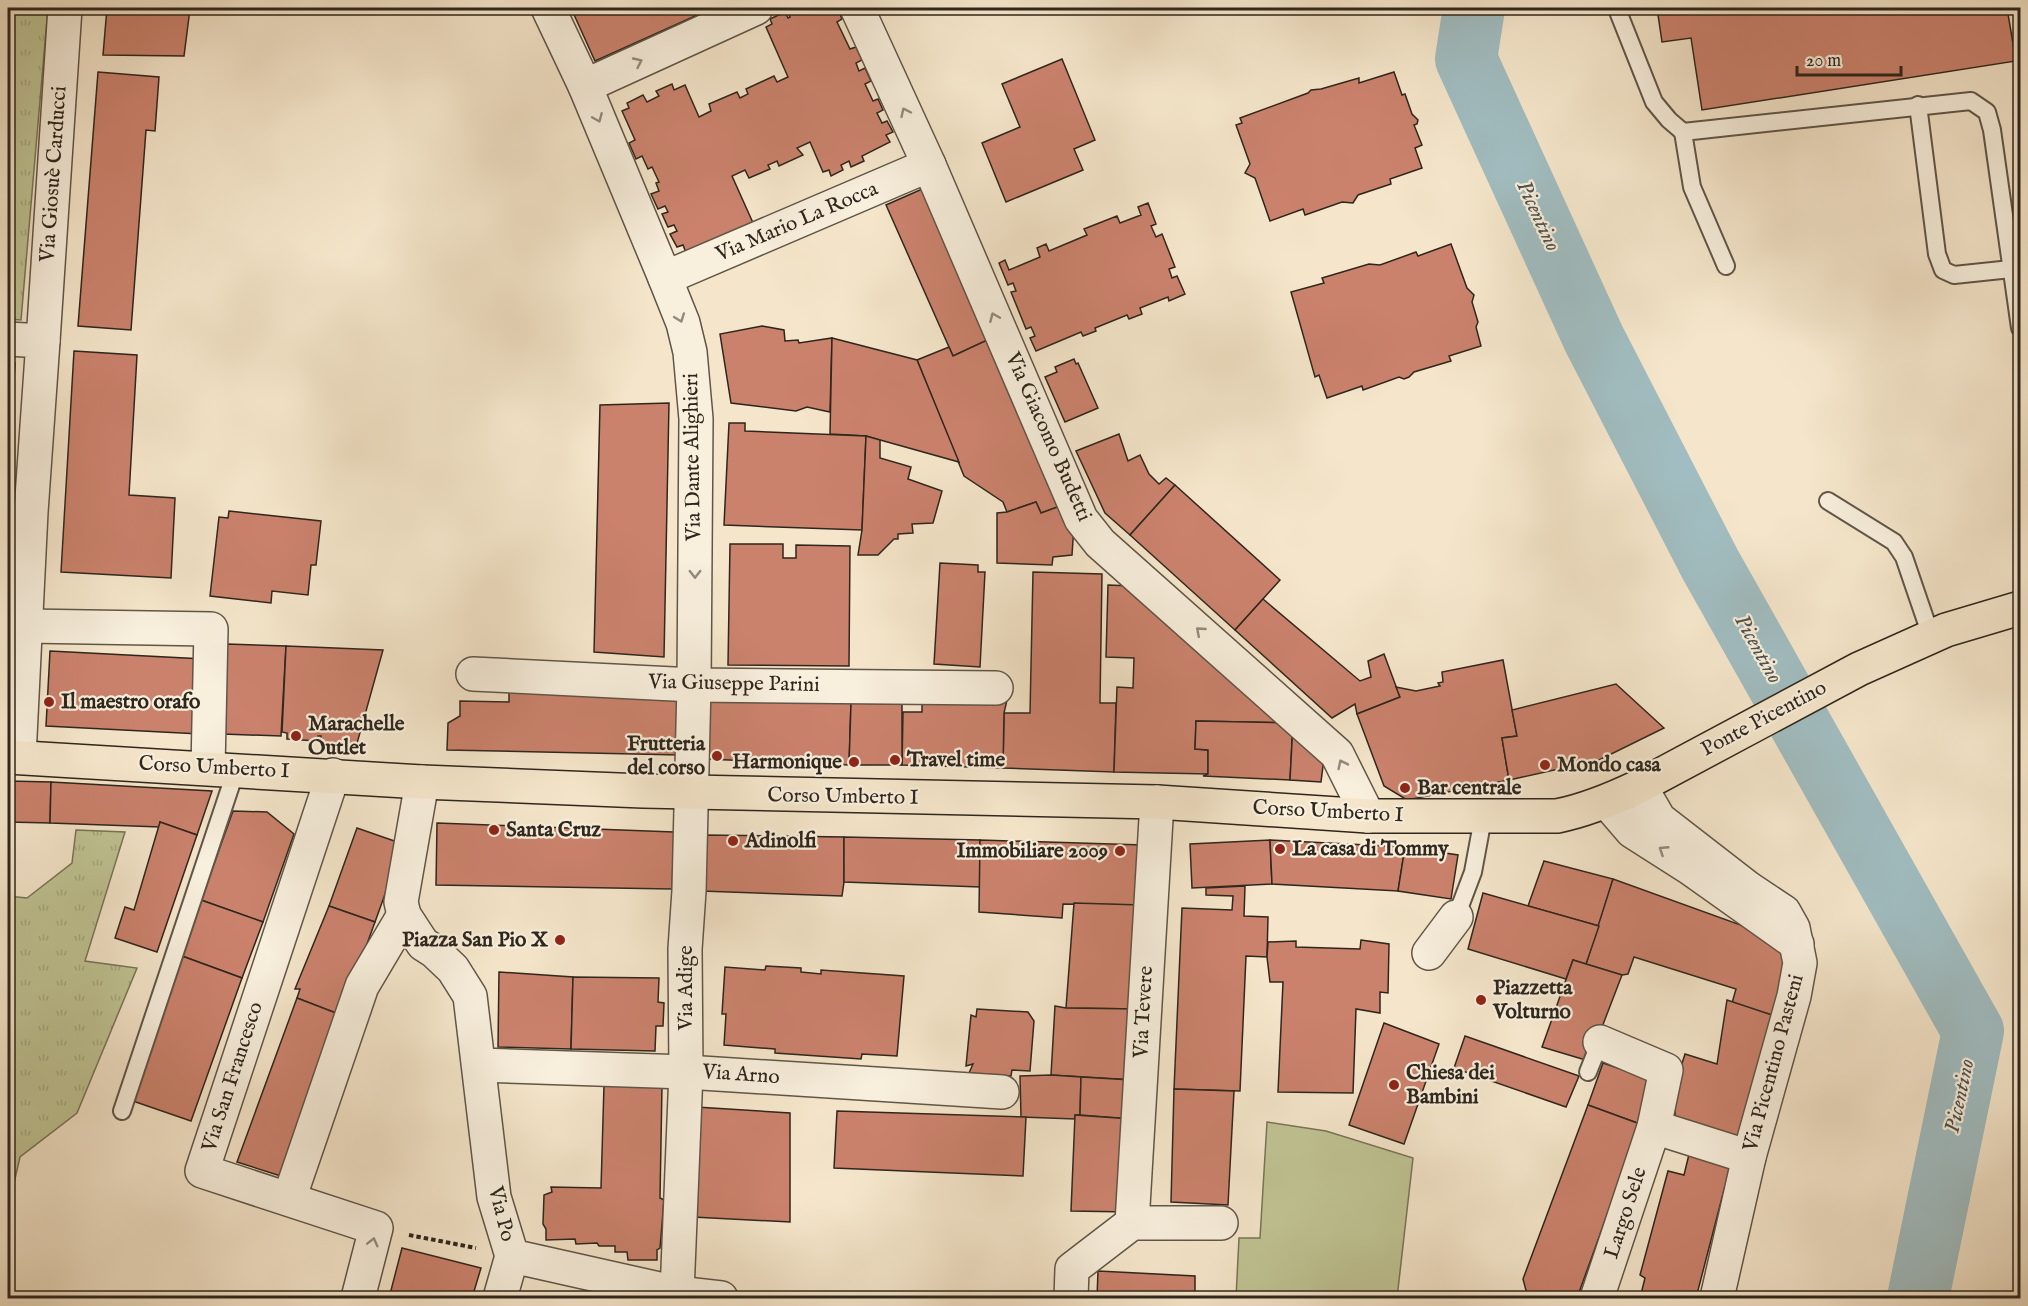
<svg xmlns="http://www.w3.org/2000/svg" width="2028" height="1306" font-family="'IM FELL English',serif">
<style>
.grass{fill:#c0c494;stroke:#777558;stroke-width:1.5}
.park{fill:url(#park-tufts);stroke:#777558;stroke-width:1.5}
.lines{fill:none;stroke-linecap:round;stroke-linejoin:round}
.river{stroke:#a1bdc1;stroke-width:62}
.building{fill:#cb826d;stroke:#2e261d;stroke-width:1.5}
.service-casing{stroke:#605648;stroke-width:20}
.minor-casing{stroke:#605648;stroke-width:36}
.tertiary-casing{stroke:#605648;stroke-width:36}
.primary-casing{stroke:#2e261d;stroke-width:36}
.path{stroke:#2e261d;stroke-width:4;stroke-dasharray:4.5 3;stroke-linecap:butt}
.service{stroke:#f8efdd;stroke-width:16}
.minor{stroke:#f8efdd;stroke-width:33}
.tertiary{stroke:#f8efdd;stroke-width:33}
.primary{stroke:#f5e6cb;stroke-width:33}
.oneway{stroke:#938a7d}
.poi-dot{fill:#8f2418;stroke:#f8efdd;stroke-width:2}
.labels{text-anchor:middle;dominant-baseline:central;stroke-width:4.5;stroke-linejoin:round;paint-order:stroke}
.street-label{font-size:21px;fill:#2e261d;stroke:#f8efdd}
.poi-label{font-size:21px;font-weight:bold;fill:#2e261d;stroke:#f8efdd;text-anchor:start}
.water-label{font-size:22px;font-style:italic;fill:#50534e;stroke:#f8efdd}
</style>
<defs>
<pattern id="park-tufts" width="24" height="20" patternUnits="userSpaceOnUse" patternTransform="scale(1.5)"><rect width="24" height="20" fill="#c0c494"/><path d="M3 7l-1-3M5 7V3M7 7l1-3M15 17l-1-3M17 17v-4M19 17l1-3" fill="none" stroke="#a5a87f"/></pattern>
</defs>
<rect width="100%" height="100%" fill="#f5e6cb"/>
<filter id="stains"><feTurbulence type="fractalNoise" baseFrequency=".00333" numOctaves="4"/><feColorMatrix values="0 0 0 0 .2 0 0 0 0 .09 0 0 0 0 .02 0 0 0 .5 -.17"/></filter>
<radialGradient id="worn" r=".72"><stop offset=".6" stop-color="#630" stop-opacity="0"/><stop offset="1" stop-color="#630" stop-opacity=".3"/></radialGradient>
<polygon class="grass" points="1267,1122 1326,1131 1413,1158 1397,1298 1236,1298 1239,1238 1260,1238"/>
<g class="park">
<polygon points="8,8 48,8 21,320 8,319"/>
<polygon points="76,830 125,832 85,961 137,968 77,1113 20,1157 8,1209 8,896 27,898 72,863"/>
</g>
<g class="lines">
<polyline class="river" points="1474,8 1466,59 1594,339 1710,564 1973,1031 1918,1298"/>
</g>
<g class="building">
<polygon points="107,8 194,8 190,9 184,56 103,55"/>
<polygon points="571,8 713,8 595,61"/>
<polygon points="794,8 804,8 806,10 811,8 837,8 842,19 837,22 850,49 856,47 862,60 856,63 859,71 865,68 871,81 865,84 873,101 878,99 883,110 877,113 882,123 887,121 893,132 886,135 890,142 862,156 864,161 851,167 849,161 841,165 843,170 831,176 829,170 823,172 810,142 797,148 803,155 779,166 777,161 768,165 770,169 749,178 745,170 732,176 754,225 687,255 683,245 677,247 670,234 677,231 674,225 668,227 662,214 668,212 665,206 658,209 651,194 659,191 656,183 659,182 652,167 648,169 642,156 636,159 629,143 635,140 622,111 629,108 627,103 643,95 647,102 659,96 656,91 672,84 674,90 685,85 699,117 711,111 709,104 737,92 740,98 748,94 746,89 774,76 777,82 788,77 766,27 772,24 770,19 785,12 788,18 790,17 788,11"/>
<polygon points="1657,8 2007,8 2016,61 1702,110 1691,38 1662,42"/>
<polygon points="1062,59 1095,140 1074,149 1083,170 1006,202 982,143 1020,127 1002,84"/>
<polygon points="98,72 159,77 155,131 146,130 131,330 78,326"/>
<polygon points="1394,72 1402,95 1405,94 1412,114 1418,120 1417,124 1414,125 1422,145 1415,148 1422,168 1390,179 1391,184 1358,195 1353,203 1342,202 1305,215 1303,209 1270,221 1255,178 1245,173 1250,164 1236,125 1242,123 1240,118 1308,93 1311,90 1321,89 1359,78 1359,83"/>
<polygon points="929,186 996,336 953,356 886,205"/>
<polygon points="1148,203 1156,224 1151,226 1156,237 1162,234 1175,267 1169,269 1172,278 1177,276 1185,294 1169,301 1168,297 1140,308 1142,314 1129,319 1127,315 1095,328 1096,331 1083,336 1081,332 1036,351 1030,338 1035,336 1031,327 1026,329 1011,292 1016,291 1013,283 1008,285 999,263 1005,260 1009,270 1040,257 1037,248 1046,244 1049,251 1087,235 1084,229 1117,216 1120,223 1141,215 1138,207"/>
<polygon points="1451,244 1467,288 1474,295 1472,302 1478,322 1476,327 1481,346 1449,356 1451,361 1414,372 1409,377 1404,379 1399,377 1363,390 1362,386 1327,398 1319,375 1315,377 1291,292 1324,283 1322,278 1369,264 1380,265 1416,252 1418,256"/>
<polygon points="762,326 784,330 785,341 798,340 799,343 832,338 830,412 807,407 796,411 731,403 720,334"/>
<polygon points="996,336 1063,505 1041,513 1036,502 1007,512 1003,502 964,476 917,360 949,347 953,356"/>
<polygon points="832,338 917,360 959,462 866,436 830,434"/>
<polygon points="74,351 137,355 129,495 175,498 171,578 61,572"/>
<polygon points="1074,359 1076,364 1078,363 1098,408 1065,422 1045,377 1057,372 1055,367"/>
<polygon points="8,363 15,363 8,476"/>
<polygon points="669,403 664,657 594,652 600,405"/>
<polygon points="729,423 745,423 745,431 866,436 862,530 724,525"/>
<polygon points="1119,434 1128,461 1140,455 1149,474 1159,484 1166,478 1175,485 1130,535 1105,513 1076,451"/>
<polygon points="866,436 880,440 880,458 911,467 908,479 942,491 933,523 912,524 913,533 898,534 898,539 894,539 878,555 858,555 862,530"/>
<polygon points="1175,485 1280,580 1235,630 1130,535"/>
<polygon points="1036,502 1041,513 1063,505 1074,525 1072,555 1053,557 1052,565 997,563 997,513 1007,512"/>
<polygon points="229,511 321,521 316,565 311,565 308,595 272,591 271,603 210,596 219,517 228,518"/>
<polygon points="730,544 783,544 783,558 796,558 796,545 850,546 849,666 728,665"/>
<polygon points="940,563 978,565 978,572 985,572 980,667 934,664"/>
<polygon points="1033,572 1102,574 1100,703 1116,703 1114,772 1003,768 1004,713 1030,713"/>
<polygon points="1108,585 1132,586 1293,723 1196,721 1195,749 1208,750 1208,774 1114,772 1117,687 1133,688 1134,658 1106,657"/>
<polygon points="1263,599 1360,681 1371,677 1368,661 1384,654 1400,697 1357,714 1355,704 1332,718 1235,630"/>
<polygon points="227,644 286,646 281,736 223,734"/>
<polygon points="286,646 383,650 356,747 320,743 321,736 318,736 317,741 287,739 287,733 282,732"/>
<polygon points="50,651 204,659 200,734 46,726"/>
<polygon points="1503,660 1517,736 1502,738 1509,780 1407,800 1384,786 1357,714 1400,697 1396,687 1416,691 1440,686 1438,683 1443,682 1442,672"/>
<polygon points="1616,684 1664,728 1599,760 1509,780 1502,738 1517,736 1512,710"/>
<polygon points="509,690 680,694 679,755 447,750 448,723 460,716 460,701 509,702"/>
<polygon points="709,697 851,703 849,765 706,759"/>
<polygon points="922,698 1007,700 1004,713 1003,768 902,765 903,712 922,712"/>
<polygon points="851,703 902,704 902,765 849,765"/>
<polygon points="1196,721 1293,723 1290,780 1203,776 1208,774 1208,750 1195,749"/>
<polygon points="1293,723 1325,750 1321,782 1290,780"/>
<polygon points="8,781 51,782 50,823 8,822"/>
<polygon points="51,782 212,791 197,835 160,822 160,827 50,823"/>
<polygon points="233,811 267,812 294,834 263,922 201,900"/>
<polygon points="160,822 197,835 157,952 115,938 125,907 134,910"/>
<polygon points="437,823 674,832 672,889 436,885"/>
<polygon points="357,828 403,844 375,922 329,906"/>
<polygon points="703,835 844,837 844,882 842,896 701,891"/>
<polygon points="844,837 980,840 980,887 844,882"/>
<polygon points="980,840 1143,845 1141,905 1063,904 1062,918 979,912"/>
<polygon points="1270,840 1272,884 1192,888 1190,844"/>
<polygon points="1270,840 1405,847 1398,891 1272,884"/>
<polygon points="1405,847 1458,855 1451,899 1398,891"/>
<polygon points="1544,861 1613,879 1599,926 1528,906"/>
<polygon points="1613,879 1793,944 1775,1016 1732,1003 1736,989 1634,957 1628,974 1622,975 1586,964"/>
<polygon points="1245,886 1244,916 1268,917 1267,957 1246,956 1240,1091 1174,1089 1182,908 1232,910 1233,896 1206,895 1206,888"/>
<polygon points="1483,893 1599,926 1586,964 1573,960 1566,979 1468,949"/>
<polygon points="201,900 263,922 242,978 182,956"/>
<polygon points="1074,903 1141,905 1139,1009 1066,1008"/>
<polygon points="329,906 375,922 341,1015 297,998 300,989 295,989"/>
<polygon points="1361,940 1389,944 1388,993 1380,992 1380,1013 1356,1009 1353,1093 1278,1092 1283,982 1270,982 1267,957 1268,942 1296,941 1296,947 1360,949"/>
<polygon points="182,956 242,978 191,1121 130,1100"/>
<polygon points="1573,960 1622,975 1589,1061 1542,1047"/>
<polygon points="766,966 801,968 801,972 821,974 821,970 904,976 897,1056 862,1054 861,1059 775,1053 775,1049 724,1045 726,1014 722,1014 725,967 765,970"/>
<polygon points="499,972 573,977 571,1049 498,1047"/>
<polygon points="573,977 659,978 658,1002 664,1003 663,1026 656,1026 655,1051 571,1049"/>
<polygon points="297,998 341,1015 284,1177 237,1162"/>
<polygon points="1727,1000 1775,1016 1740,1146 1676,1123 1673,1092 1685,1054 1717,1064"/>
<polygon points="1055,1006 1066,1008 1139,1009 1135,1080 1051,1075"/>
<polygon points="977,1009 1028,1012 1034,1021 1030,1071 1012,1070 1011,1076 969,1073 973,1064 966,1066 971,1015 976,1017"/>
<polygon points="1384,1023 1439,1044 1404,1144 1349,1125"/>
<polygon points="1465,1036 1579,1076 1566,1107 1454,1068"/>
<polygon points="1603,1063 1656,1081 1640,1124 1588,1105"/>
<polygon points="1051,1075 1081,1077 1080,1115 1075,1115 1075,1119 1021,1117 1020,1076"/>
<polygon points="1081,1077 1131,1080 1131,1119 1080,1115"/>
<polygon points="604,1085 662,1086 660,1198 664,1200 660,1248 657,1250 657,1260 628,1260 627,1252 615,1252 615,1246 599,1246 597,1243 576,1244 575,1239 546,1240 546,1229 543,1224 544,1195 552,1192 551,1187 601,1188"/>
<polygon points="1174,1089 1234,1091 1228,1205 1171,1202"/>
<polygon points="1588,1105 1640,1124 1577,1298 1528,1298 1523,1279"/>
<polygon points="696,1107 790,1113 790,1222 693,1217"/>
<polygon points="837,1111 1026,1117 1023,1176 834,1168"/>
<polygon points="1075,1115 1131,1119 1129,1212 1071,1211"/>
<polygon points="1692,1142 1738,1159 1731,1188 1725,1186 1696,1298 1640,1298 1645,1278 1640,1275 1668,1171 1684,1175"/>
<polygon points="402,1248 481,1268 472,1298 389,1298"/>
<polygon points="1098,1271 1195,1276 1195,1298 1097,1298"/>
</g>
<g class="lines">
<defs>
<g id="service">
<polyline points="1617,9 1654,102 1669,120 1683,132"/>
<polyline points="1918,105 1937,254 1943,270 1954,275 2011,269"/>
<polyline points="1726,266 1692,187 1683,132 1971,101 1987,112 1992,130 2020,328"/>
<polyline points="1828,501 1894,542 1904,557 1931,636"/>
<polyline points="1456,917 1473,872 1483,818"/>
<polyline points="1588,1072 1600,1042"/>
<polyline points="122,1111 236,770"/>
</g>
<g id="minor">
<polyline points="548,8 585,86 665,278 683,323 690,352 696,419 694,685 689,891 685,949 686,1072 677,1293"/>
<polyline points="857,8 929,165 1081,519 1100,543 1337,754 1368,816"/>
<polyline points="585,86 756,8"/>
<polyline points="665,278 929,165"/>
<polyline points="8,339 43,341 31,512 19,757"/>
<polyline points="43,341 65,8"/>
<polyline points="26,626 211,629 208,768"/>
<polyline points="473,674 694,685 996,688"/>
<polyline points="333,775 202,1171 376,1228 358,1298"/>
<polyline points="422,782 401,902 404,915 423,944 434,951 453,969 470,996 494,1197 512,1256 677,1293 721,1298"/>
<polyline points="1607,802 1632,831 1690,868 1797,944"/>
<polyline points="1429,953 1456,917"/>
<polyline points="479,1065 686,1072 1002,1092"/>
<polyline points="1654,1127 1749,1157"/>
<polyline points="289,1199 362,986 404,915"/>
<polyline points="1132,1223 1157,802"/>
<polyline points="500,1298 512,1256"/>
<polyline points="1071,1298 1072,1269 1132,1223 1221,1223"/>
<polyline points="1597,1298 1654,1127 1666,1070 1600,1042"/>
</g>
<polyline id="tertiary" points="1640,786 1659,819 1748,888 1784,912 1793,928 1800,963 1794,996 1749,1157 1717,1298"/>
<path id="primary" d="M8 757 422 782 643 791 1157 802 1368 816H1557C1587 810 1613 799 1640 786L1859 669 1946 630 2020 608"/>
</defs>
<use href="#service" class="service-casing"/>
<use href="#minor" class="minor-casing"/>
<use href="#tertiary" class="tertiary-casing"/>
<use href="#primary" class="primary-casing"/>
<polyline class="path" points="409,1235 476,1248"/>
<use href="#service" class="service"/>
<use href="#minor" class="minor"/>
<use href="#tertiary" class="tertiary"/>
<use href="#primary" class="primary"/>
</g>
<defs><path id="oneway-chevron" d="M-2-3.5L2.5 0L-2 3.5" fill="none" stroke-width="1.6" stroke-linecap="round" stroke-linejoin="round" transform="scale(1.5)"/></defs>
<g class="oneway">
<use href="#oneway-chevron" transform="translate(638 62) rotate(-25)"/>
<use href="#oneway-chevron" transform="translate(905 112) rotate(-115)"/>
<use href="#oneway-chevron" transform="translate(598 118) rotate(67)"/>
<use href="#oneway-chevron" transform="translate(994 317) rotate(-113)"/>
<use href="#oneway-chevron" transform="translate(680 318) rotate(70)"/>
<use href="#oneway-chevron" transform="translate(695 574) rotate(90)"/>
<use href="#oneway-chevron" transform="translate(1200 631) rotate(-139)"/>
<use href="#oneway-chevron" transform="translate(1342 764) rotate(-116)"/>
<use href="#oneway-chevron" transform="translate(1663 850) rotate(-147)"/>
<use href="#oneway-chevron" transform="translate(373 1242) rotate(-76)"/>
</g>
<g class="poi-dot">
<circle cx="49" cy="702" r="6"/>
<circle cx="296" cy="736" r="6"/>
<circle cx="717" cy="756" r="6"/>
<circle cx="895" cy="760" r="6"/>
<circle cx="854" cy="762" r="6"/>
<circle cx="1545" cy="765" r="6"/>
<circle cx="1405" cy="788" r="6"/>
<circle cx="494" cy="830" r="6"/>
<circle cx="733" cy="841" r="6"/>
<circle cx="1280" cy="849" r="6"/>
<circle cx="1120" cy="851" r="6"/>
<circle cx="560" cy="940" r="6"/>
<circle cx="1481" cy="1000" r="6"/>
<circle cx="1394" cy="1085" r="6"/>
</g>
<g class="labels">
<g class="street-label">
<text transform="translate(54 174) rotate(-86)">Via Giosuè Carducci</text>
<text transform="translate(797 222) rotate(-23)">Via Mario La Rocca</text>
<text transform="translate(1048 437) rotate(66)">Via Giacomo Budetti</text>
<text transform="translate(693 457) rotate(-91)">Via Dante Alighieri</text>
<text transform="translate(734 684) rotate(1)">Via Giuseppe Parini</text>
<text transform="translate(1764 719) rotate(-28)">Ponte Picentino</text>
<text transform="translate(214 768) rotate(3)">Corso Umberto I</text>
<text transform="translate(843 797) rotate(1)">Corso Umberto I</text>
<text transform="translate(1328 812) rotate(3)">Corso Umberto I</text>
<text transform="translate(686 988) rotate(-90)">Via Adige</text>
<text transform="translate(1144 1012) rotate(-87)">Via Tevere</text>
<text transform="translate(1774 1063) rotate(-75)">Via Picentino Pasteni</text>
<text transform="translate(741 1075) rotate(4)">Via Arno</text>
<text transform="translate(233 1077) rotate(-72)">Via San Francesco</text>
<text transform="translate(1626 1213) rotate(-72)">Largo Sele</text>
<text transform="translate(501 1214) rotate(76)">Via Po</text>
</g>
<g class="poi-label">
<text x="61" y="702">Il maestro orafo</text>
<text x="308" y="724">Marachelle<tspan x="308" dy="24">Outlet</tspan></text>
<text x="705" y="744" text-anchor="end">Frutteria<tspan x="705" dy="24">del corso</tspan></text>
<text x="907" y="760">Travel time</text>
<text x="842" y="762" text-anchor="end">Harmonique</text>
<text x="1557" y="765">Mondo casa</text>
<text x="1417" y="788">Bar centrale</text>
<text x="506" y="830">Santa Cruz</text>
<text x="745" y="841">Adinolfi</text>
<text x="1292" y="849">La casa di Tommy</text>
<text x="1108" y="851" text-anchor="end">Immobiliare 2009</text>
<text x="548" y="940" text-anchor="end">Piazza San Pio X</text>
<text x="1493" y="988">Piazzetta<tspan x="1493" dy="24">Volturno</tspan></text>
<text x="1406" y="1073">Chiesa dei<tspan x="1406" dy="24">Bambini</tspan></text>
</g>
<g class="water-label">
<text transform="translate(1538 216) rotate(65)">Picentino</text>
<text transform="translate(1758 649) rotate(61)">Picentino</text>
<text transform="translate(1960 1096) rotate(-78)">Picentino</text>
</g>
</g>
<rect width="2028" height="1306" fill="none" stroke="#f5e6cb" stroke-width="30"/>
<rect x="9" y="9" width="2010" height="1288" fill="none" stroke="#2e261d" stroke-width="3"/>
<rect x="15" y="15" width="1998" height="1276" fill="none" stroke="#2e261d" stroke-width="1.5"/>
<path d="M1797 66v9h104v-9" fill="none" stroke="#2e261d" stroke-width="3"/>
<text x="1806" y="66" font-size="18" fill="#2e261d" stroke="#f8efdd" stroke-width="4.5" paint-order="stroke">20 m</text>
<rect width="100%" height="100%" filter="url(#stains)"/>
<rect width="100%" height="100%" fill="url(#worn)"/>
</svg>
